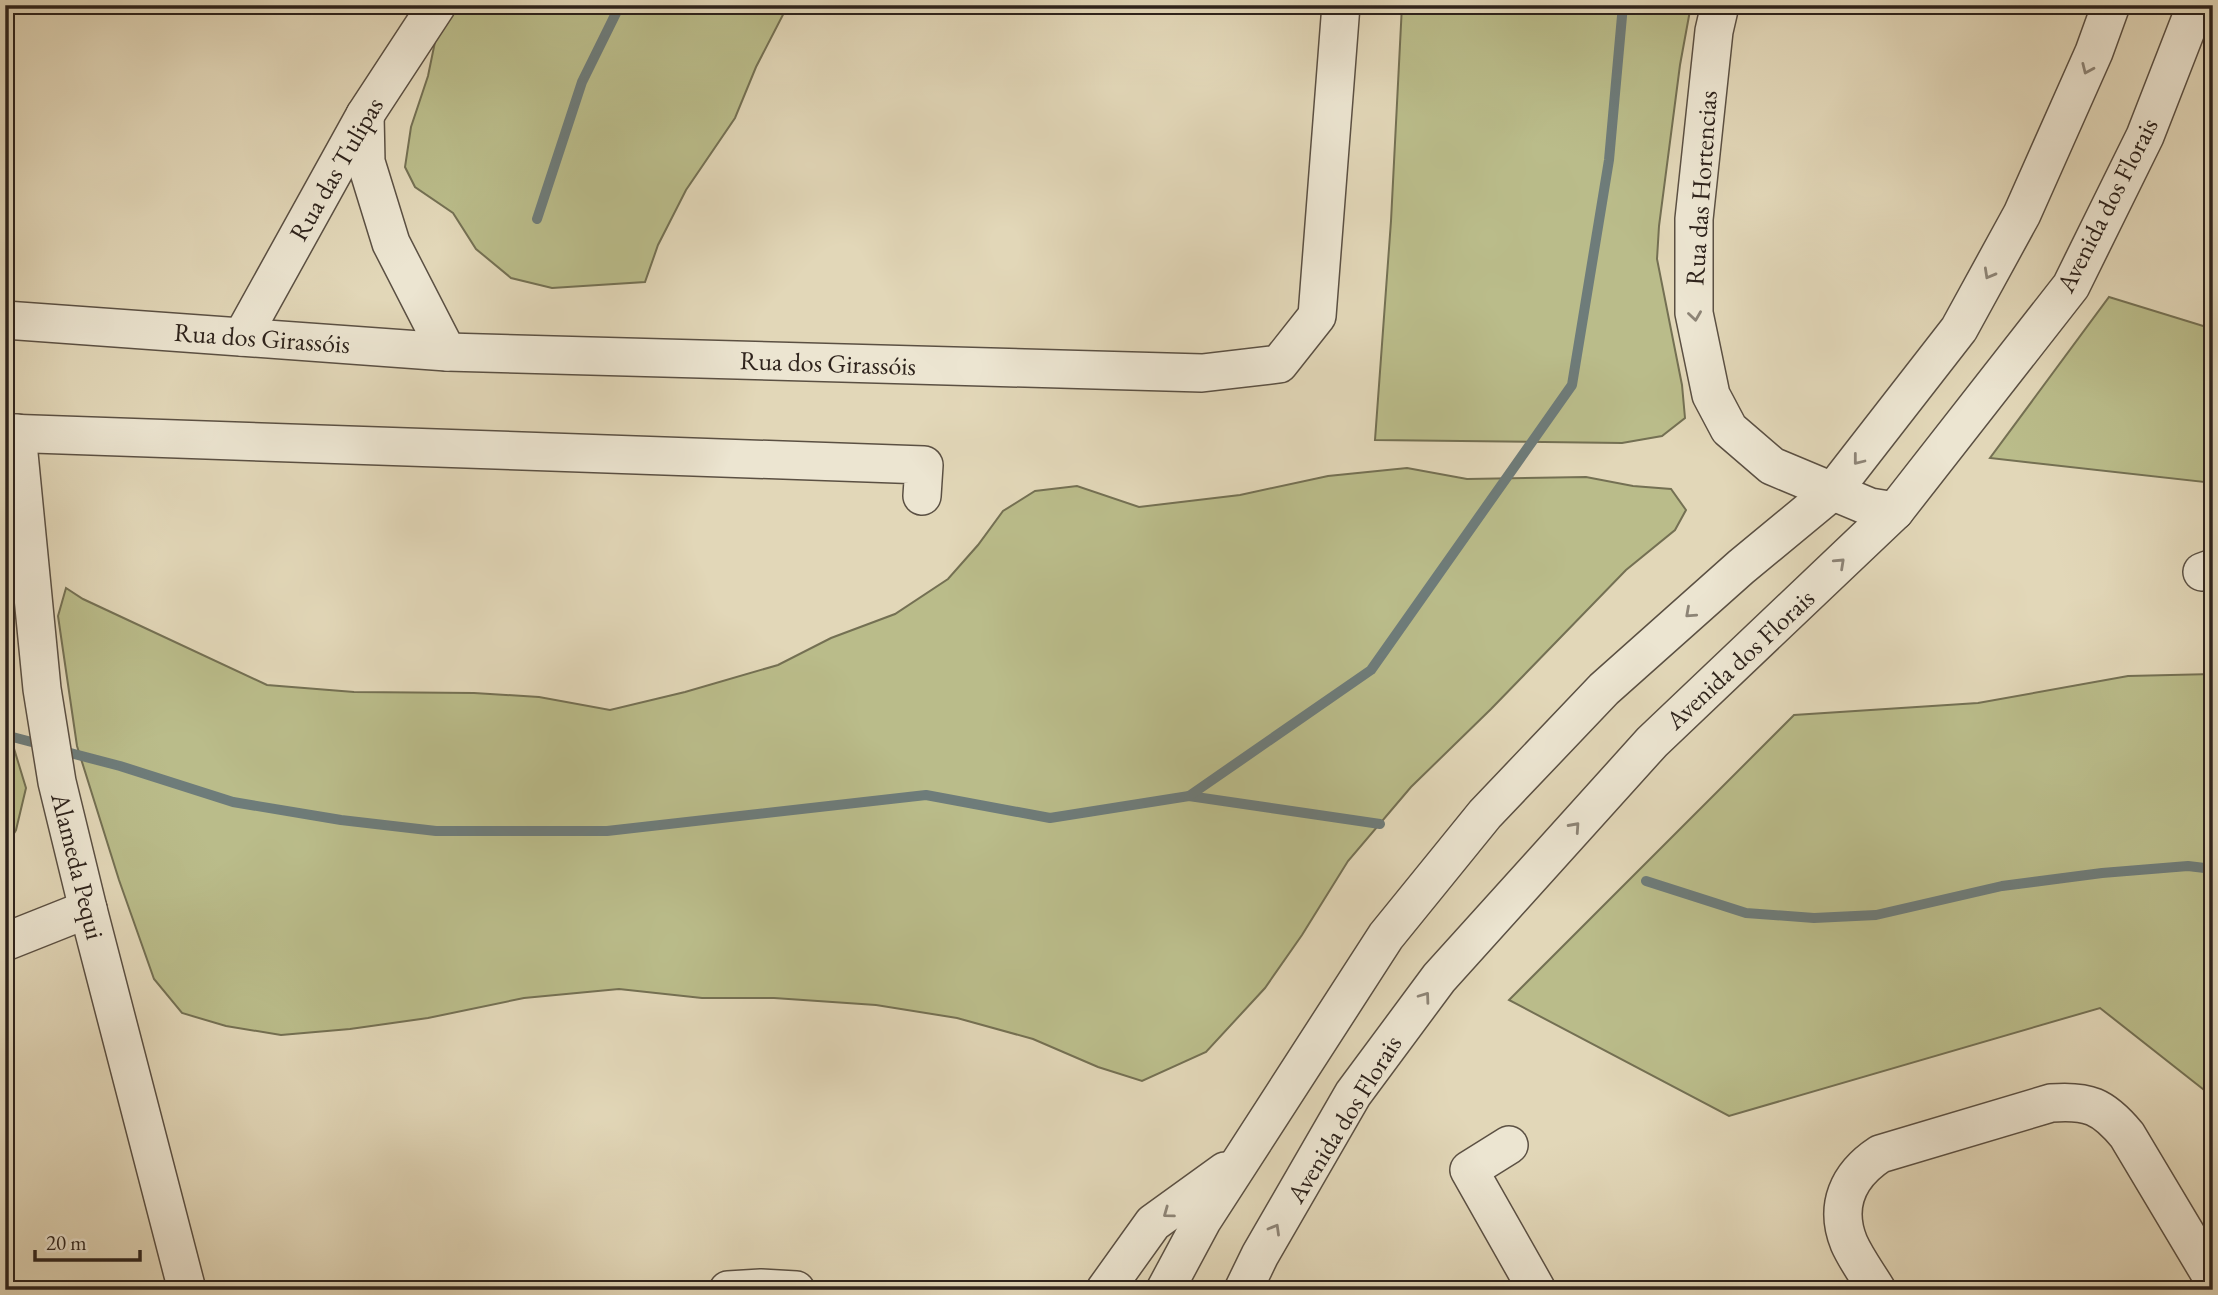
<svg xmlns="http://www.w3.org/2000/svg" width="2218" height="1295" font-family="'EB Garamond',serif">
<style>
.green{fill:#babc8a;stroke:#747053;stroke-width:2}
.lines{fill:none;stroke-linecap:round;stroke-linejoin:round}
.stream{stroke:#6e7c7a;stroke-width:10}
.minor-casing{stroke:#5b5043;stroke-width:40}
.minor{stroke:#ece5d1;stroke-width:37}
.oneway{stroke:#8d8476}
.labels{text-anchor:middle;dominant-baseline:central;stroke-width:5;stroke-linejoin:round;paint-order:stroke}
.street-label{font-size:26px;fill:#2e231c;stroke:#ece5d1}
</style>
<rect width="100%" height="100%" fill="#e2d7b8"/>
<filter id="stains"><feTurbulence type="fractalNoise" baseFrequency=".00286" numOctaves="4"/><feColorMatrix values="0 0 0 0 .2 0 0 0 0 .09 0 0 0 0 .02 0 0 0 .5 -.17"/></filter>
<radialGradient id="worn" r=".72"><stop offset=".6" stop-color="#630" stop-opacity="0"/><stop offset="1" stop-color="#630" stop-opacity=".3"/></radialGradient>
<g class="green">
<polygon points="456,5 788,5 756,67 735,118 686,190 658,245 645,282 552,288 511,278 476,249 453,213 415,187 405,167 411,127 428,76 436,37"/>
<polygon points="1402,5 1691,5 1680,65 1659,226 1657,259 1682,385 1685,418 1662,436 1622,443 1375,440 1391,221"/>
<polygon points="2109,297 2213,329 2213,483 1990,458"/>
<polygon points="1407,468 1467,479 1586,477 1633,486 1671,489 1686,510 1675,530 1626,570 1491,709 1411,787 1348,861 1302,935 1265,988 1206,1052 1142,1081 1098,1067 1033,1039 957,1018 876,1005 774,998 702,998 619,989 524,998 428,1018 350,1029 281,1035 226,1026 182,1013 154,979 119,880 77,746 58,616 66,588 83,599 267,685 354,692 474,693 539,697 610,710 685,692 778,665 831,638 895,614 948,579 978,545 1003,511 1035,491 1077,486 1139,507 1240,495 1328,476"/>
<polygon points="2213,674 2213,1097 2100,1008 1729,1116 1509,1000 1794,715 1978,703 2128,676"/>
<polygon points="5,719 26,788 16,830 5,848"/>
</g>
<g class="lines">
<g class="stream">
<polyline points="537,219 582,82 620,5"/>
<polyline points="5,735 43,745"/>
<polyline points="59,750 120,766 233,802 341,820 436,831 607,831 926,795 1050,818 1189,796 1380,824"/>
<polyline points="1189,796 1371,670 1572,385 1609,160 1623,5"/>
<polyline points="1646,881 1746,913 1814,918 1876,915 2002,886 2102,873 2188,866 2213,869"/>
</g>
<defs>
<g id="minor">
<polyline points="1720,5 1714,31 1694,219 1694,313 1711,395 1729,429 1772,466 1870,507 1895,511"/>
<polyline points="365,115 366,162 391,243 447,352"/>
<polyline points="5,320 447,352 1202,373 1279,364 1317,316 1341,5"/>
<polyline points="242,337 365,115 437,5"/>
<polyline points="5,433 924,465 922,496"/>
<polyline points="17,433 42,689 57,782 88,909 187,1290"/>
<polyline points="2202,572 2213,568"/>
<polyline points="5,942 88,909"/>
<polyline points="1509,1145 1469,1170 1537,1290"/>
<polyline points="728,1290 761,1288 796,1290"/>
<polyline points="1105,1290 1153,1223 1225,1171"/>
<polyline points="1165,1290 1202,1221 1386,936 1485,814 1604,689 1741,567 1833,491 1959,329 2022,214 2094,52 2111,5"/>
<polyline points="1243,1290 1260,1255 1353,1094 1439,978 1652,742 1895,511 2071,286 2145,136 2196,5"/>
<path d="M1877 1290C1868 1275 1856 1259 1849 1243 1834 1206 1848 1175 1880 1154L2051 1103C2088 1100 2103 1106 2127 1135L2213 1279"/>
</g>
</defs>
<use href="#minor" class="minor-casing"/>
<use href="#minor" class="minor"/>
</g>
<defs><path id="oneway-chevron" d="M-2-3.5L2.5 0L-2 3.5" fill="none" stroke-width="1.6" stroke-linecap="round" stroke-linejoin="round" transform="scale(1.75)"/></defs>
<g class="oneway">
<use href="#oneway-chevron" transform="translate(2087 69) rotate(114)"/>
<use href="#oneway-chevron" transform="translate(1989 274) rotate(119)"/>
<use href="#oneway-chevron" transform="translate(1695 316) rotate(82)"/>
<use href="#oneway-chevron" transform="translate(1858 460) rotate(128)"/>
<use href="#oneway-chevron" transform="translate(1840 563) rotate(-43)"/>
<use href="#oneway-chevron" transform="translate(1690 613) rotate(138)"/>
<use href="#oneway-chevron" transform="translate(1575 827) rotate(-48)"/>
<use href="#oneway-chevron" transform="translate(1425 997) rotate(-54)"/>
<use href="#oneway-chevron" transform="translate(1168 1213) rotate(144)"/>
<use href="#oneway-chevron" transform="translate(1275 1229) rotate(-60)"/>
</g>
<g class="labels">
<g class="street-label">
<text transform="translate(336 169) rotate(-60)">Rua das Tulipas</text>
<text transform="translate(1701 188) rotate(-86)">Rua das Hortencias</text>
<text transform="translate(2107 205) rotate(-63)">Avenida dos Florais</text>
<text transform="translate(262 338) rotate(4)">Rua dos Girassóis</text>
<text transform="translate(828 363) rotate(2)">Rua dos Girassóis</text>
<text transform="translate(1740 659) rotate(-43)">Avenida dos Florais</text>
<text transform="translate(78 866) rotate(76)">Alameda Pequi</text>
<text transform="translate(1344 1119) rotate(-58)">Avenida dos Florais</text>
</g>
</g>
<rect width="2218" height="1295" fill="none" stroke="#e2d7b8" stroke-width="28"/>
<rect x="7" y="7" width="2204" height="1281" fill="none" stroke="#2e231c" stroke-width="3.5"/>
<rect x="14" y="14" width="2190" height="1267" fill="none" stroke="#2e231c" stroke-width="2"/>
<path d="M35 1250v10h105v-10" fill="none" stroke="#2e231c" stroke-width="3.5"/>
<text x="46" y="1250" font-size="21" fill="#2e231c" stroke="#ece5d1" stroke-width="5" paint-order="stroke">20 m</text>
<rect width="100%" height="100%" filter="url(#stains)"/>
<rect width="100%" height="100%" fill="url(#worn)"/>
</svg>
